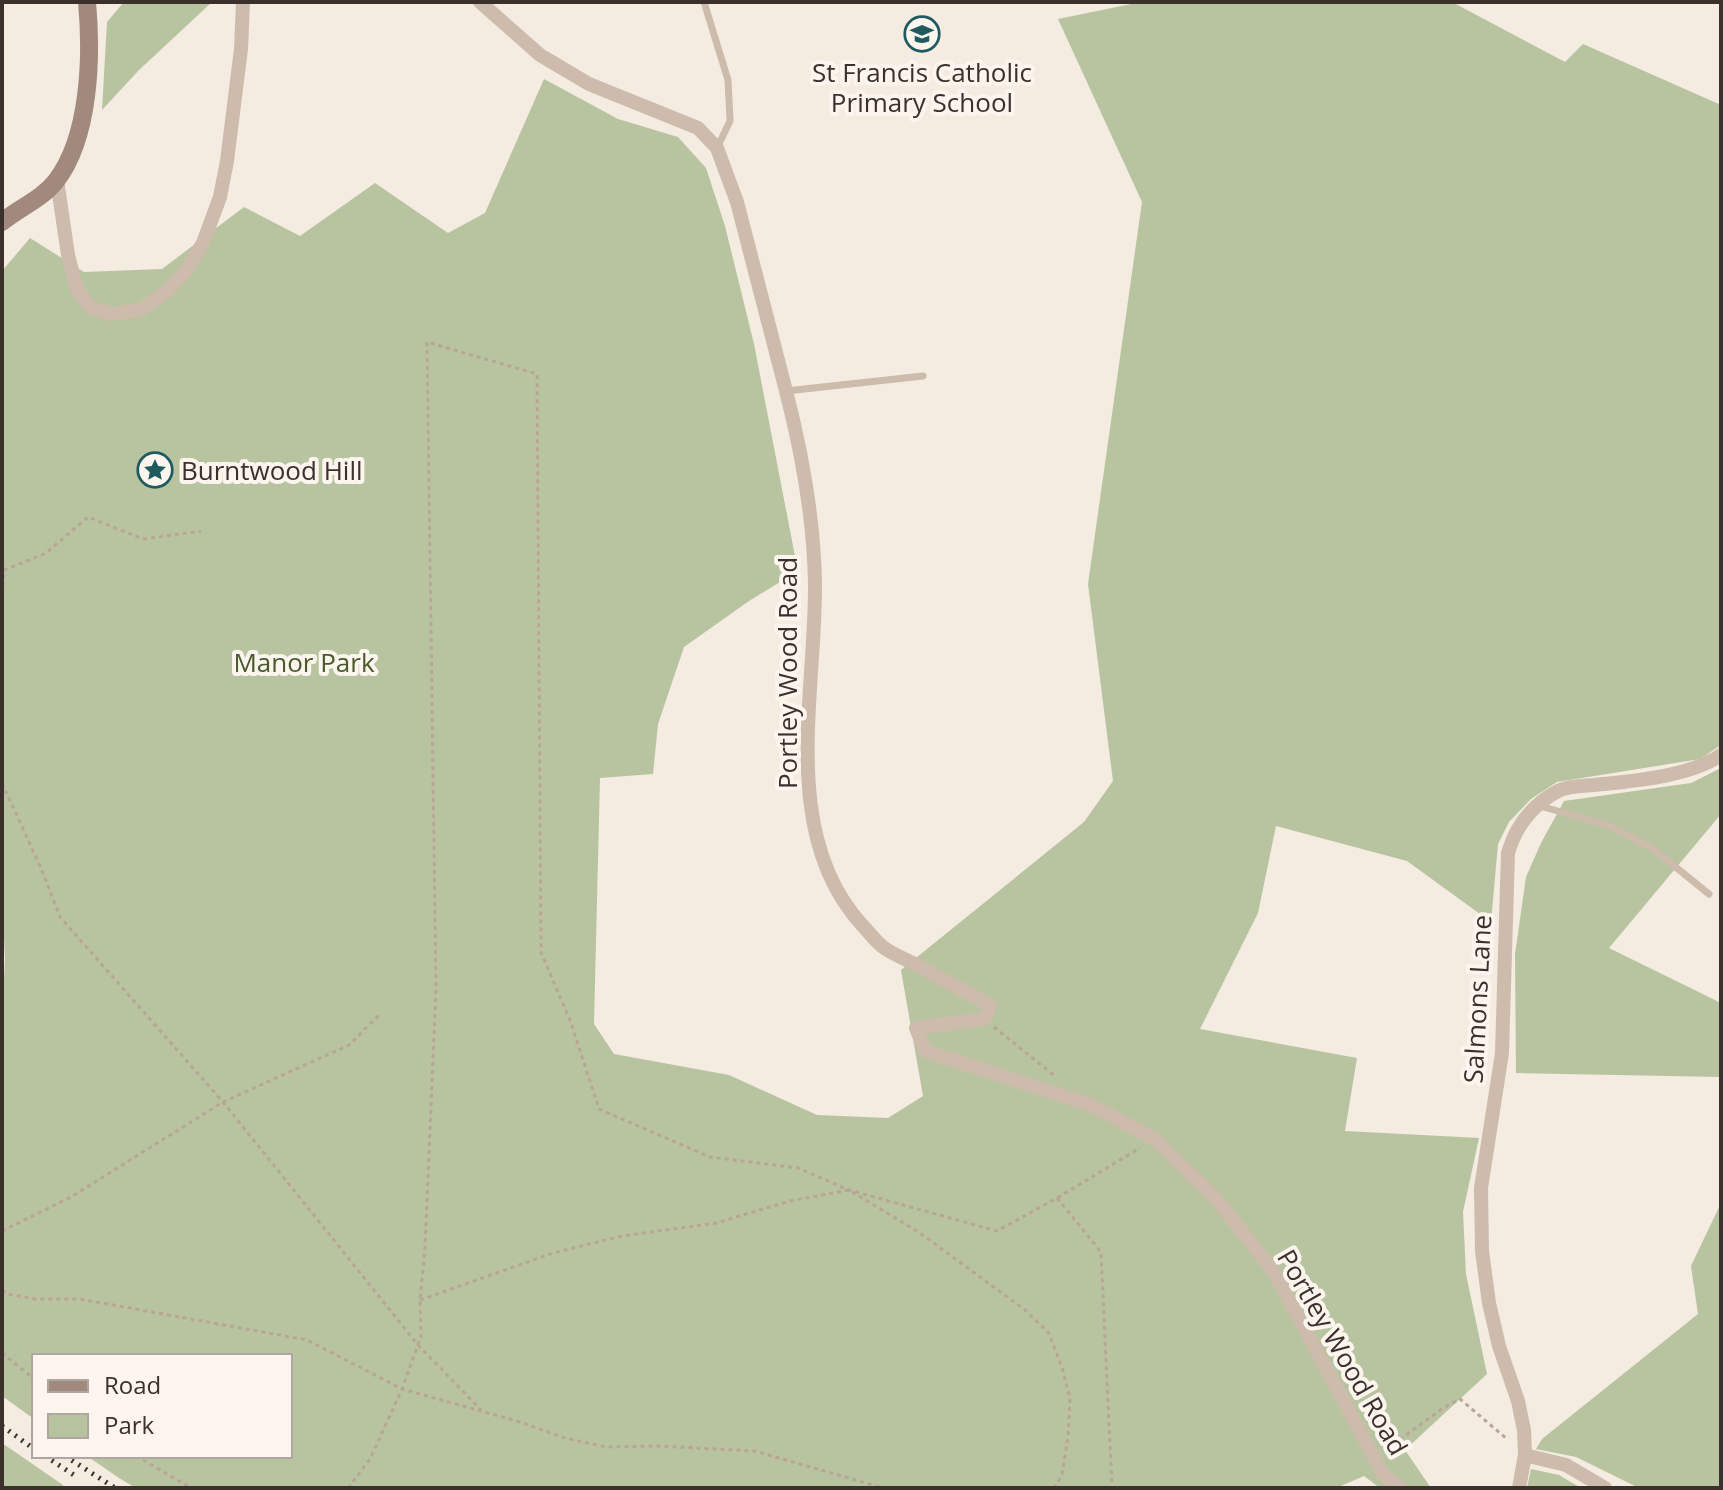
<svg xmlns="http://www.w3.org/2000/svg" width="1723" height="1490" font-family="'Open Sans',sans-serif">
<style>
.green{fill:#b8c4a0}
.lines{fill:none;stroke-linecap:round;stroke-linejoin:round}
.path{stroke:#b9a596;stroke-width:3;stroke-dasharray:4 4;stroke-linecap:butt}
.lane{stroke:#cdbbac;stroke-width:7}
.street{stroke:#cdbbac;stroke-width:14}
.secondary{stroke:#a18a7d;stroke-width:18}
.rail{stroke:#3b302b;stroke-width:5;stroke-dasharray:2 6;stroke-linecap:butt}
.labels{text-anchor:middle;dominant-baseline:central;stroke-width:8;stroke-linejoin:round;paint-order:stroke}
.poi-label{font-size:26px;fill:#3b302b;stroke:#fbf5ee}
.park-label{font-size:26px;fill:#4a5a2e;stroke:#fbf5ee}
.street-label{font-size:26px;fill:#3b302b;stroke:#fbf5ee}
</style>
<rect width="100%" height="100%" fill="#f4ebe1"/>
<g class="green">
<polygon points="124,2 212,2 138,71 102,110 107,22"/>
<polygon points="1141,2 1452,2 1565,62 1583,44 1721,105 1721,745 1700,759 1557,782 1531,799 1509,822 1498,844 1491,922 1407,861 1276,826 1258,913 1200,1029 1357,1058 1345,1131 1479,1138 1463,1212 1466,1274 1487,1374 1405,1450 1431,1488 1380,1488 1364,1476 1336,1488 136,1488 119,1478 87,1456 290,1456 290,1356 34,1356 34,1419 2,1396 2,1021 5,959 2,894 2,271 30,238 84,272 162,269 244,207 300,236 375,183 448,233 485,213 544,79 618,119 678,137 706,168 725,226 754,344 799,577 780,582 749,601 684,647 658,724 653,774 600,778 594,1024 614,1054 729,1075 817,1115 888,1118 923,1096 901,970 1084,822 1113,781 1088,584 1142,202 1058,19"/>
<polygon points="1721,768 1721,814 1609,948 1721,1003 1721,1077 1516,1073 1515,954 1526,877 1541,843 1564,801 1691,783"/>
<polygon points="1721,1203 1721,1488 1639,1488 1576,1457 1536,1449 1542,1439 1698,1314 1691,1266"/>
<polygon points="2,1443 63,1485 62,1488 2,1488"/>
<polygon points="1531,1469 1559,1475 1581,1488 1527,1488"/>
</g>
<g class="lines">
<g class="path">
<polyline points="2,594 4,570 46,553 88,517 143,539 201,531"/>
<polyline points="2,783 41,868 60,917 223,1102 418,1345 481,1410"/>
<polyline points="994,1027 1056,1077"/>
<polyline points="1057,1198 1101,1252 1112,1488"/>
<polyline points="2,1231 71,1197 223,1102 349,1045 379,1015"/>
<polyline points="2,1290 8,1294 35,1299 80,1299 307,1340 402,1389 520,1422 565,1438 606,1447 658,1446 755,1451 883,1488"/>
<polyline points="420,1300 553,1253 622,1236 716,1223 790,1201 849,1190 920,1233 1025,1310 1048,1332 1062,1367 1070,1399 1068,1436 1062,1475 1054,1488"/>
<polyline points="2,1353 34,1379"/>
<polyline points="1387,1449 1443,1408 1460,1399 1507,1439"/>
<polyline points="136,1456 191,1488"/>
<polyline points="348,1488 370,1459 402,1389 421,1336 420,1301 425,1248 436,989 427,342 537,374 541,952 571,1023 599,1109 710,1157 798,1168 849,1190 997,1231 1057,1198 1140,1148"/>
</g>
<g class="lane">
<polyline points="704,2 728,80 730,121 718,146"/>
<polyline points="786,391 923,376"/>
<polyline points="1540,806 1611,826 1652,848 1709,894"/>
</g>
<g class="street">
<path d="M480 2 540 55 589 84 698 128 717 148 737 202 786 391C802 453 814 520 815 584 816 694 779 834 862 925 869 932 875 941 883 947 892 954 905 959 915 964 940 978 965 991 990 1005L985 1019 916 1028 925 1051 1091 1105 1155 1139 1218 1201 1274 1272 1383 1474 1400 1488"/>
<polyline points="57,180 68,255 77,289 91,308 111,314 140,310 166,292 186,271 203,243 220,197 227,161 241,49 243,2"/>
<polyline points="1525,1455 1566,1465 1605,1488"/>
<path d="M1519 1488 1525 1455 1524 1430 1518 1401 1499 1346 1489 1303 1482 1251 1481 1188 1502 1053 1508 853C1516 825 1532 805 1558 791 1567 786 1583 786 1594 785 1632 781 1689 777 1721 755"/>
</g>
<path class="secondary" d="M2 222C19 208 42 199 56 181 90 137 92 56 87 2"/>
<g class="rail">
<polyline points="2,1426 34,1449"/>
<polyline points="45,1456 74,1475"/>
<polyline points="65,1456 115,1488"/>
</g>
</g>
<defs>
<symbol id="school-ring" viewBox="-11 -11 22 22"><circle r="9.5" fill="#fbf5ee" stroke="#1f5a5e" stroke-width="1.5"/><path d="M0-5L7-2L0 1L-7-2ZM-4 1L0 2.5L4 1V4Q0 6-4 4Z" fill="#1f5a5e"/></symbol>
<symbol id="sight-ring" viewBox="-11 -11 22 22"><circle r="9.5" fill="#fbf5ee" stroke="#1f5a5e" stroke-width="1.5"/><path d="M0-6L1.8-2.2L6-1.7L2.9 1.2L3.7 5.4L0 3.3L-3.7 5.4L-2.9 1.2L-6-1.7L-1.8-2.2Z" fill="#1f5a5e"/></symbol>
</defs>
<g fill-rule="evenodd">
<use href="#school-ring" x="902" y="14" width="40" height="40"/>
<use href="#sight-ring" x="135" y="450" width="40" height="40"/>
</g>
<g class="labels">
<g class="poi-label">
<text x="922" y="72">St Francis Catholic<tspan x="922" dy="30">Primary School</tspan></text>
<text x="181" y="470" text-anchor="start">Burntwood Hill</text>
</g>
<g class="park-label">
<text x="304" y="662">Manor Park</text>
</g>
<g class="street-label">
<text transform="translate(787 673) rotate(-90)">Portley Wood Road</text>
<text transform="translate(1477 999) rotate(-87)">Salmons Lane</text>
<text transform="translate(1343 1352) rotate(60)">Portley Wood Road</text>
</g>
</g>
<rect width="1723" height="1490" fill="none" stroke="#3b302b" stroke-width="8"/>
<rect x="32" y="1354" width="260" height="104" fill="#fbf5ee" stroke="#aea6a0" stroke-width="2"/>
<rect x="48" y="1380" width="40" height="12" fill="#a18a7d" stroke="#aea6a0" stroke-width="2"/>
<text x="104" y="1394" font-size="24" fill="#3b302b">Road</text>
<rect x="48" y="1414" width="40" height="24" fill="#b8c4a0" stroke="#aea6a0" stroke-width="2"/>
<text x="104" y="1434" font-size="24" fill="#3b302b">Park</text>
</svg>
